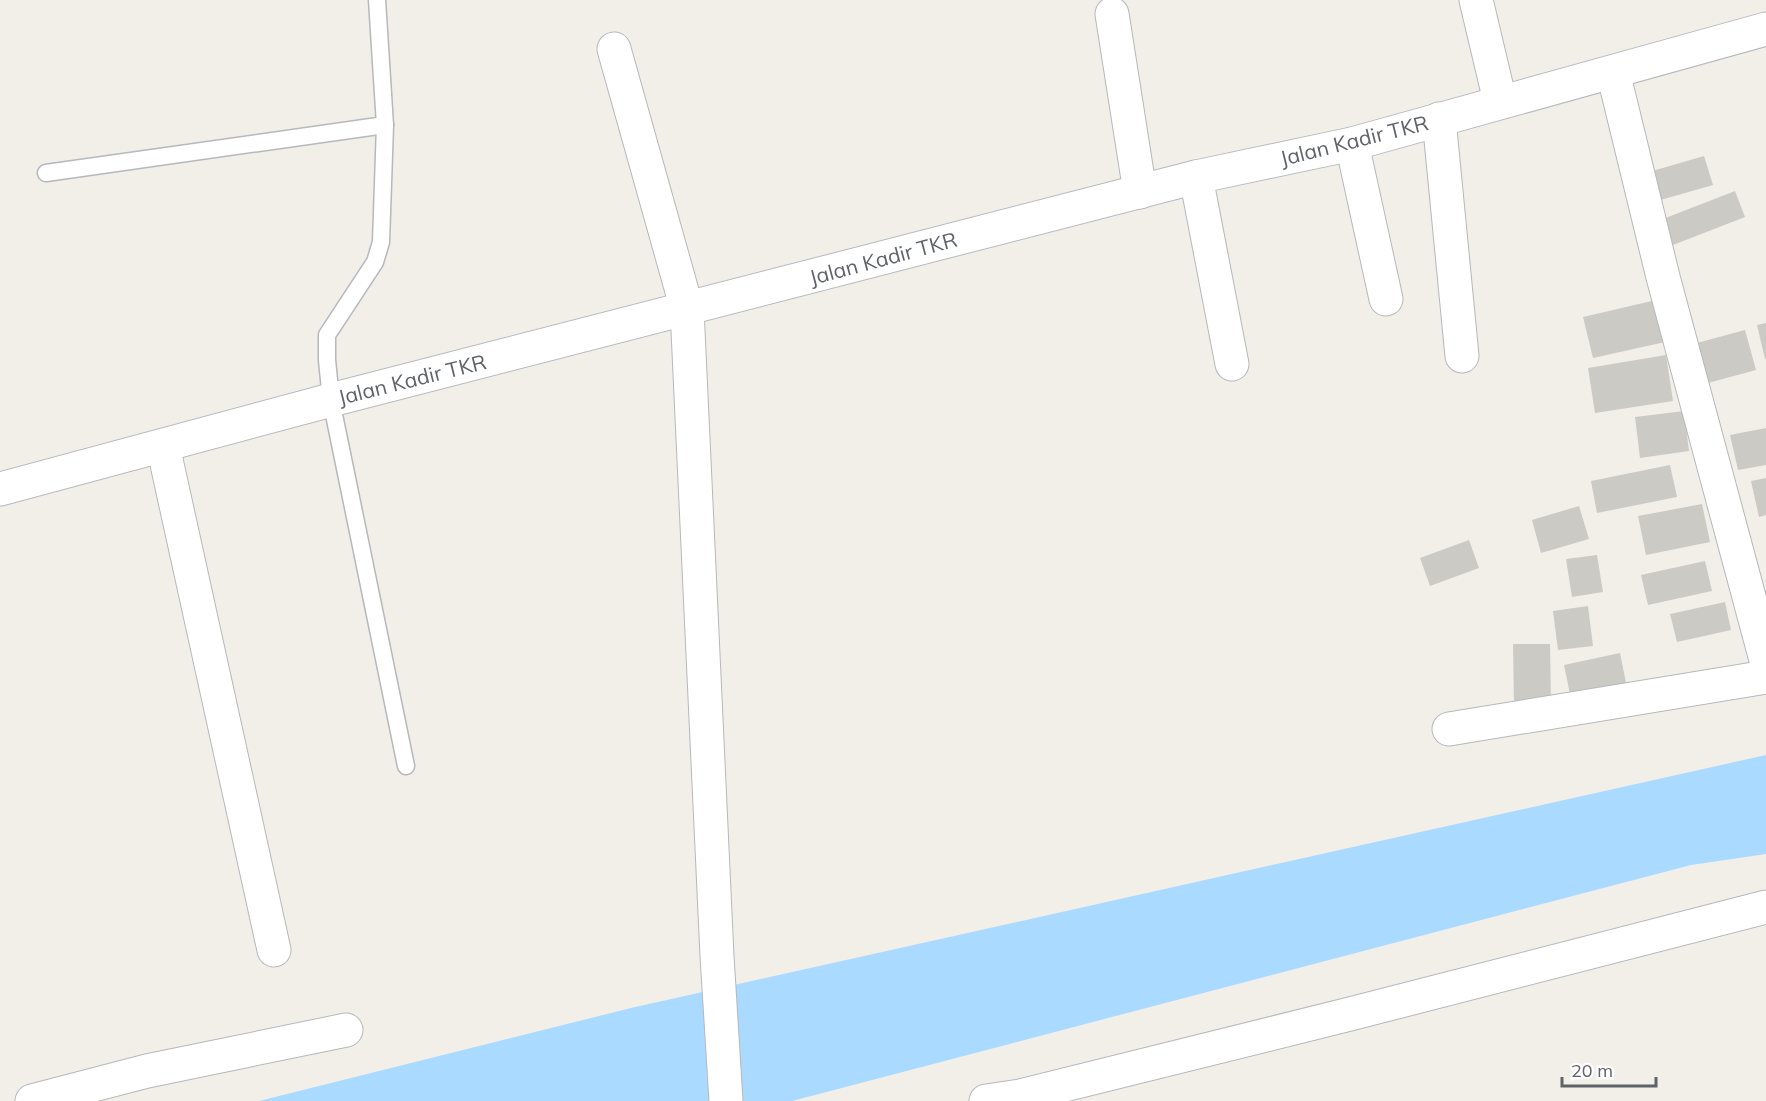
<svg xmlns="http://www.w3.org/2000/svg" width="1766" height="1101" font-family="Mulish,sans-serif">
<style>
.water{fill:#aadaff}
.building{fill:#cccac5}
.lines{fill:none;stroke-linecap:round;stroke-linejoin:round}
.lane-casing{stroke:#b5b8bc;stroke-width:19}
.street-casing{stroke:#b5b8bc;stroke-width:35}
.secondary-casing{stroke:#b6babf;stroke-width:35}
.lane{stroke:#fff;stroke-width:16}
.street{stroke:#fff;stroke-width:33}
.secondary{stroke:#fff;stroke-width:33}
.labels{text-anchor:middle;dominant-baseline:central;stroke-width:6;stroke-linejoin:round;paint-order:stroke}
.street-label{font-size:21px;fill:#5f6368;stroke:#fff}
</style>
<rect width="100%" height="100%" fill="#f1efe8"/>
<polygon class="water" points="1766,755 1766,854 1691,865 792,1101 259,1101 631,1008"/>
<g class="building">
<polygon points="1704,156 1713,185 1657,201 1649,172"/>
<polygon points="1735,191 1745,217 1673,245 1663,219"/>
<polygon points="1656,300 1665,342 1593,358 1583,317"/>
<polygon points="1766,323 1766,359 1765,359 1757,325"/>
<polygon points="1745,330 1756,370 1708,383 1697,343"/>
<polygon points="1666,355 1673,401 1595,413 1588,368"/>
<polygon points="1684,411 1689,451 1640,458 1635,417"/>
<polygon points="1766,428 1766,465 1738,470 1730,435"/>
<polygon points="1670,465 1677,497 1597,513 1591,481"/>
<polygon points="1766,478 1766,515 1759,517 1751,481"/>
<polygon points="1702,504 1710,542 1646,555 1638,516"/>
<polygon points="1579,506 1589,539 1541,553 1532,520"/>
<polygon points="1469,540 1479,568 1430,586 1420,558"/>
<polygon points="1597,555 1603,592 1572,597 1566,559"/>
<polygon points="1705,561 1712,591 1648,605 1641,575"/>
<polygon points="1725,602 1731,630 1677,642 1670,614"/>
<polygon points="1588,606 1593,646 1558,650 1553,611"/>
<polygon points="1513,644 1550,644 1551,706 1514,706"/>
<polygon points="1620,653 1627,688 1571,699 1564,665"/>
</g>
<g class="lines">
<defs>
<g id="lane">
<polyline points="377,0 385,125 381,242 375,262 327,335 327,360 331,400 406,766"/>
<polyline points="46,173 385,125"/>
</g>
<g id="street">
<polyline points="1476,0 1500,101"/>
<polyline points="1112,14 1140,192"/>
<polyline points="614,49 687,309 717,956 726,1101"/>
<polyline points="1613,72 1663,277 1766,660"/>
<polyline points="1439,119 1462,356"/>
<polyline points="1352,144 1386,299"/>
<polyline points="1196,177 1232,364"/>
<polyline points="163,446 274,950"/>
<polyline points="1449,729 1766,677"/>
<polyline points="32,1101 147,1071 346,1030"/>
<polyline points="986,1101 1020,1096 1346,1015 1766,907"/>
</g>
<polyline id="secondary" points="0,489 331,400 1196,177 1352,144 1766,29"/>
</defs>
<use href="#lane" class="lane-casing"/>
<use href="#street" class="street-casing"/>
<use href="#secondary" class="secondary-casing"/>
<use href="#lane" class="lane"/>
<use href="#street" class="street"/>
<use href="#secondary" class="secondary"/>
</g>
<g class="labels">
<g class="street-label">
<text transform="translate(1354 140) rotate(-14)">Jalan Kadir TKR</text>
<text transform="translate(883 258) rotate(-15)">Jalan Kadir TKR</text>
<text transform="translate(412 379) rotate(-14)">Jalan Kadir TKR</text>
</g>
</g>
<path d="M1562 1077v9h94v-9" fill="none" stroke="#5f6368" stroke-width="3"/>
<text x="1571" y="1077" font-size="18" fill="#5f6368" stroke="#ffffff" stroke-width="4.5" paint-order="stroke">20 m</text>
</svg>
